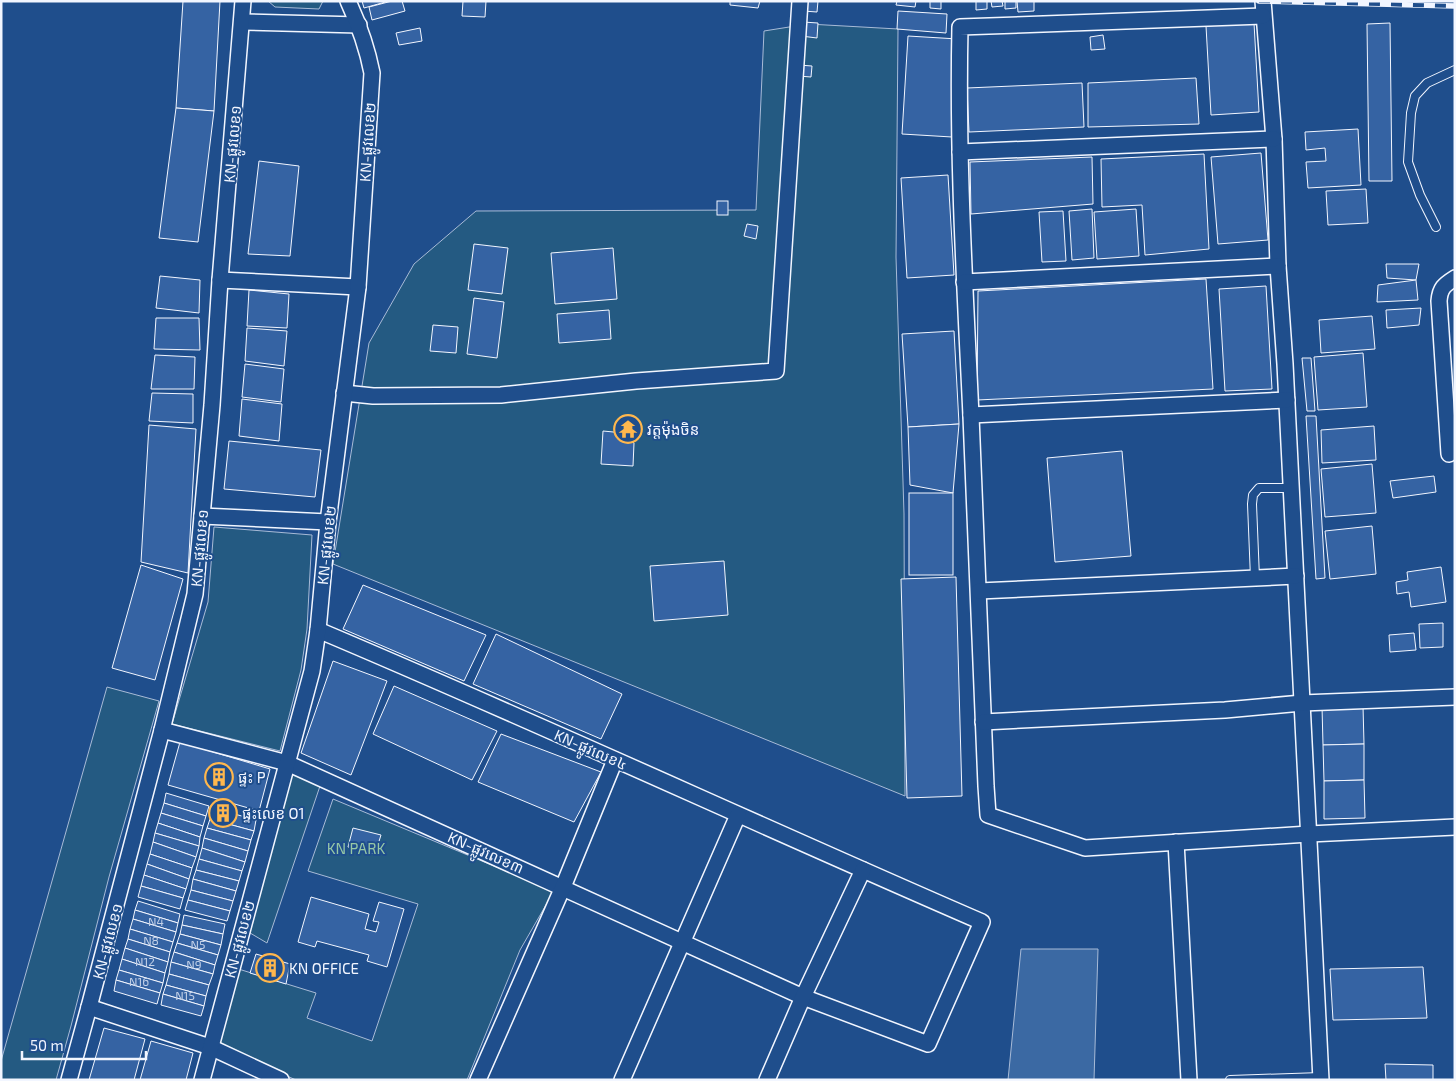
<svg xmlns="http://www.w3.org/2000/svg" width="1456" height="1081" font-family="'Exo 2','Noto Sans Khmer',sans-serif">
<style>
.green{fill:#245a82;stroke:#a8bbd7}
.water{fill:#3b69a3;stroke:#a8bbd7}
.building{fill:#3563a3;stroke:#f2f6ff}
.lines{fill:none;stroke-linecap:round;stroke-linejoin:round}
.service-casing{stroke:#f2f6ff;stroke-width:10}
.minor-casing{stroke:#f2f6ff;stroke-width:18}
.service{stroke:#1f4e8c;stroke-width:8}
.minor{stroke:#1f4e8c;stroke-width:15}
.rail-casing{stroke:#f2f6ff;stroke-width:5.5}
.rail{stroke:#1f4e8c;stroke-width:4;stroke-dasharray:11;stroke-linecap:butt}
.labels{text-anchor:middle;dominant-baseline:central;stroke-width:4;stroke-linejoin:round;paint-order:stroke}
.number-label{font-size:12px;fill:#c3d1e8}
.street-label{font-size:15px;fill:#f2f6ff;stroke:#1f4e8c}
.poi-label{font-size:15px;fill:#f2f6ff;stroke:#1f4e8c;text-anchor:start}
.park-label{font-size:15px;fill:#97c8a6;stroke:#1f4e8c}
</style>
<rect width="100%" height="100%" fill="#1f4e8c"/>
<g class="green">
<polygon points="268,1 323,1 319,9 275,7"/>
<polygon points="808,24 898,29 896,257 904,514 905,796 333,564 369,343 414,264 476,211 756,210 764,31"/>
<polygon points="214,527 312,535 307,629 301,670 280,751 172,724 208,602"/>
<polygon points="107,687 159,701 109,877 71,1026 56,1080 1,1080 1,1061"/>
<polygon points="290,773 320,786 267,943 245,930"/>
<polygon points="333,799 554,891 520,950 467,1080 296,1080 215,1044 232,967 316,993 307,1018 372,1041 418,904 308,871"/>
</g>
<polygon class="water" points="1021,949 1098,949 1094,1080 1008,1080"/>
<g class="building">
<polygon points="183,1 220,1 214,111 176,108"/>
<polygon points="362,1 389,1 364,8"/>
<polygon points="392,1 402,1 405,11 372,20 369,7"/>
<polygon points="463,1 486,1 485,17 462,16"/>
<polygon points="730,1 760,1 758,8 730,5"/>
<polygon points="804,1 818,1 817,12 803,11"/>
<polygon points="897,1 916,1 915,7 896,5"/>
<polygon points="930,1 941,1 941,9 930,8"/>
<polygon points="976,1 987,1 987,9 976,10"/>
<polygon points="991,1 1002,1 1003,6 992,7"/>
<polygon points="1005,1 1016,1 1016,8 1005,9"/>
<polygon points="1017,1 1034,1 1034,11 1018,12"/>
<polygon points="898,11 947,14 946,33 897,29"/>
<polygon points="803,22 818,23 817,38 801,36"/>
<polygon points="1254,23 1259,112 1211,115 1206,26"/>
<polygon points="1390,23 1392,181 1369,181 1367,24"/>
<polygon points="420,28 422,41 399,45 396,33"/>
<polygon points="1103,35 1105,49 1091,50 1090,37"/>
<polygon points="908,36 958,39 952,137 902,134"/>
<polygon points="799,65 812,66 811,77 798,76"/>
<polygon points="1196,78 1199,124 1088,127 1088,83"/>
<polygon points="1082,83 1084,127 969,132 967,88"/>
<polygon points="176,108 214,111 198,242 159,238"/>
<polygon points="1358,129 1361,185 1308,188 1306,162 1326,161 1325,148 1306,150 1305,132"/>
<polygon points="1261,153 1268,240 1218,244 1211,157"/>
<polygon points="1204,154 1209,249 1145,255 1142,205 1102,207 1101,159"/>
<polygon points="1092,157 1093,204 971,214 970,162"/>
<polygon points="259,161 299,166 290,256 248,254"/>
<polygon points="948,175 954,275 907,278 901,178"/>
<polygon points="1366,189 1368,223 1328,225 1326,191"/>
<rect x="717" y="201" width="11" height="14"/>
<polygon points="1092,209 1094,258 1072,260 1069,211"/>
<polygon points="1136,209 1139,256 1097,259 1094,212"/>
<polygon points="1063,211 1066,261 1042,262 1039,212"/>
<polygon points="747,224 758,226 756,239 744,236"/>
<polygon points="474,244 508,248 502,294 468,290"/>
<polygon points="613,248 617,299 555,304 551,253"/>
<polygon points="1386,264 1419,264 1416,280 1387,278"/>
<polygon points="160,276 200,280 199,313 156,308"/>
<polygon points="1206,279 1213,389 977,400 978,291"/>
<polygon points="1416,280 1418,300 1377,302 1378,285"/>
<polygon points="1266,286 1272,389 1225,391 1219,289"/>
<polygon points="249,290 289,294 287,328 247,326"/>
<polygon points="474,298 504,302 497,358 467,354"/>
<polygon points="1421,308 1419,325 1387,328 1386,310"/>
<polygon points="609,310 611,339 559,343 557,314"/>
<polygon points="1372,316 1375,349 1321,353 1319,320"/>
<polygon points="156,318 199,318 200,350 154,349"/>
<polygon points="433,325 458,327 456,353 430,351"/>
<polygon points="247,328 287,331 284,366 245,361"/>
<polygon points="954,331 959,424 908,427 902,334"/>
<polygon points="1363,353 1367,407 1318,410 1314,357"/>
<polygon points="155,355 195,357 194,389 151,389"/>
<polygon points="1302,358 1311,358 1315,411 1307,411"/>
<polygon points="245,364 284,369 281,402 242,397"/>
<polygon points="152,393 193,394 193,423 149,421"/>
<polygon points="242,399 282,404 279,441 239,436"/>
<polygon points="1306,416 1316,416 1325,578 1316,579"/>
<polygon points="959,424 953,493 910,485 908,427"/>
<polygon points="149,425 196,429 188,573 141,562"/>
<polygon points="1374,426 1376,460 1322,463 1321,430"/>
<polygon points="603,431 624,433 634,443 633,466 601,464"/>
<polygon points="229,441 321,450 315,497 224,489"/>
<polygon points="1122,451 1131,556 1055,562 1047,458"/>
<polygon points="1372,464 1376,513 1325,517 1321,469"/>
<polygon points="1434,476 1436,492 1393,498 1390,481"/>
<rect x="909" y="493" width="44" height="82"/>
<polygon points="1372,526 1376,574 1330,579 1325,531"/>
<polygon points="724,561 728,615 654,621 650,566"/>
<polygon points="141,565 183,579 155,680 112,668"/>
<polygon points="1441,567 1446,602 1411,607 1409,592 1397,594 1396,582 1408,580 1407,572"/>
<polygon points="956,577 962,796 907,798 901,579"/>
<polygon points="363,585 486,635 464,681 343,629"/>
<polygon points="1443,623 1443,647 1420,648 1419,624"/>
<polygon points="1414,633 1416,650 1390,652 1389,635"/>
<polygon points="496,634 622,694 601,739 473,684"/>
<polygon points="333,661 387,681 351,775 301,753"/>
<polygon points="394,686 497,731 472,780 373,734"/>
<polygon points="1363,706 1364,744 1323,745 1322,707"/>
<polygon points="501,734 601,772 574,822 478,782"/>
<polygon points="180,742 270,769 259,811 168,785"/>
<polygon points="1364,744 1364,780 1324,781 1323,745"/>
<polygon points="1364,780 1365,818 1324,819 1324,781"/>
<polygon points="166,793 209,806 206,816 164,803"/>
<polygon points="164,803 206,816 203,826 161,813"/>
<polygon points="213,808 256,820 254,831 210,819"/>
<polygon points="161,813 203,826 200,837 158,823"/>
<polygon points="210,819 254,831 251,840 207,828"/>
<polygon points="158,823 200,837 199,846 155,833"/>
<polygon points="207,828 251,840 248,851 204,838"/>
<polygon points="353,828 381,835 375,854 348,847"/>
<polygon points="155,833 199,846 196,857 153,842"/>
<polygon points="204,838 248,851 245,862 202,848"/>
<polygon points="153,842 196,857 192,868 150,854"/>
<polygon points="202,848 245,862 242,871 199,859"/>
<polygon points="150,854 192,868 189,879 147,864"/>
<polygon points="199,859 242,871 239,881 196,870"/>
<polygon points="147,864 189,879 186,889 144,875"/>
<polygon points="196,870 239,881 236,891 193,879"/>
<polygon points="144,875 186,889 183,898 141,886"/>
<polygon points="193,879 236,891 233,901 191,890"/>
<polygon points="141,886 183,898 180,909 138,897"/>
<polygon points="191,890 233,901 230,911 188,900"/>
<polygon points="311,897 369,914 365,929 376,932 379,922 373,921 379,902 404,909 387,967 367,961 369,955 317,941 315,947 298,942"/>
<polygon points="188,900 230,911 227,921 185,910"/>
<polygon points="138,901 180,914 178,923 135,910"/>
<polygon points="135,910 178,923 176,932 133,919"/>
<polygon points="184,915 225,924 223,934 182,925"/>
<polygon points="133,919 176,932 173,942 130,929"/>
<polygon points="182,925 223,934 221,945 180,934"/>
<polygon points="130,929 173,942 170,952 128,939"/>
<polygon points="180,934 221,945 218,955 177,943"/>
<polygon points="128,939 170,952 168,962 125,948"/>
<polygon points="177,943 218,955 215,965 174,952"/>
<polygon points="125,948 168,962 165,973 122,959"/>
<polygon points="174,952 215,965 213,974 171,962"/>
<polygon points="256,954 290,964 286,984 250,973"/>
<polygon points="122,959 165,973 163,983 119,970"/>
<polygon points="171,962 213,974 209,985 169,974"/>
<polygon points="1423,967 1427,1018 1333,1020 1330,969"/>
<polygon points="119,970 163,983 160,993 116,980"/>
<polygon points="169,974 209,985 206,996 166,985"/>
<polygon points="116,980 160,993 157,1004 114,991"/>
<polygon points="166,985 206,996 204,1006 163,994"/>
<polygon points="163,994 204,1006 201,1016 161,1005"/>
<polygon points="104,1028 145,1039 134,1080 89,1080"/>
<polygon points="151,1041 193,1053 186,1080 140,1080"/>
<polygon points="1385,1064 1433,1065 1433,1080 1386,1080"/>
</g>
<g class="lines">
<defs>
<g id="service">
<polyline points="1436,227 1420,195 1408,162 1411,113 1415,96 1427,83 1455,70"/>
<polyline points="1255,578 1252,504 1253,495 1259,488 1292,488"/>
<polyline points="1230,1080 1321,1077"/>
</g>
<g id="minor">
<polyline points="1263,1 1274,139 1278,266 1285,364 1321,1080"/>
<path d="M1263 16 960 27C957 157 965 287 971 416 977 540 981 663 986 786L988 815 1085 848 1309 834 1455 827"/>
<polyline points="242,22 359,25"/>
<polyline points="960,152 1274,139"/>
<polyline points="220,280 358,287"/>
<polyline points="964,282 1278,266"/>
<polyline points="344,393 373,396 501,395 636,381 776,371 800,1"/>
<polyline points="971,415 1287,400"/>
<path d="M1449 454 1439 301C1440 288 1444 285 1455 278"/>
<polyline points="202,516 328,522"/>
<polyline points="979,591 1296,576"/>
<polyline points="983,722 1225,710 1302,703 1455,697"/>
<path d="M162 730 287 763 803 997 928 1044 982 922C760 826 541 724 318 630"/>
<polyline points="1176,842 1189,1080"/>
<polyline points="89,1007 210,1047 281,1080"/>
<polyline points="69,1080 89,1007 162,730 195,594 212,405 220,280 243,1"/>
<path d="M202 1080 312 671 318 630 328 522 358 287 372 73C367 47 359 25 348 1"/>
<polyline points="478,1080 563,887 615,760"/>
<polyline points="622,1080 738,815"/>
<polyline points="767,1080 803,997 863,870"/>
</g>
</defs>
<use href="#service" class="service-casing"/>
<use href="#minor" class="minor-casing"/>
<use href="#service" class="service"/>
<use href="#minor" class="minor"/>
<defs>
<polyline id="rail" points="1259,1 1455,6"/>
</defs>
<use href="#rail" class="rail-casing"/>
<use href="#rail" class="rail"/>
</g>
<defs>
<symbol id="temple-ring" viewBox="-11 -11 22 22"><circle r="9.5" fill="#1f4e8c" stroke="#ffb74d" stroke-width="1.5"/><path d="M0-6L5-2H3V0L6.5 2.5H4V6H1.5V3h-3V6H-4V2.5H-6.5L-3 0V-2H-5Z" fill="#ffb74d"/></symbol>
<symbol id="building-ring" viewBox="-11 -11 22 22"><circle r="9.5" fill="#1f4e8c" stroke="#ffb74d" stroke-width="1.5"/><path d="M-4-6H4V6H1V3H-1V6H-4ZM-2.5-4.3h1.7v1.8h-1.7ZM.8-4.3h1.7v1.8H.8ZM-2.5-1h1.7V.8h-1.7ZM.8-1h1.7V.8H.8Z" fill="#ffb74d"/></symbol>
</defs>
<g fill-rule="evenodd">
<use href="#temple-ring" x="612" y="413" width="32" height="32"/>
<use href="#building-ring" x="203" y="761" width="32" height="32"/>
<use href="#building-ring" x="207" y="797" width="32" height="32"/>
<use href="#building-ring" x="254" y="952" width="32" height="32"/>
</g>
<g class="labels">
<g class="number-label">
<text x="156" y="921">N4</text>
<text x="151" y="940">N8</text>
<text x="198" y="944">N5</text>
<text x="145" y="961">N12</text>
<text x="194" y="964">N9</text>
<text x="139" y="981">N16</text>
<text x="185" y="995">N15</text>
</g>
<g class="street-label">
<text transform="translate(367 142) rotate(-86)">KN-ផ្លូវលេខ២</text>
<text transform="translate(232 144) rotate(-85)">KN-ផ្លូវលេខ១</text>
<text transform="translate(326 545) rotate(-84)">KN-ផ្លូវលេខ២</text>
<text transform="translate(199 548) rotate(-85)">KN-ផ្លូវលេខ១</text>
<text transform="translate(591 749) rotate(24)">KN-ផ្លូវលេខ៤</text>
<text transform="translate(486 852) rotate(24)">KN-ផ្លូវលេខ៣</text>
<text transform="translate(239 939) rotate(-75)">KN-ផ្លូវលេខ២</text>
<text transform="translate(107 941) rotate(-75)">KN-ផ្លូវលេខ១</text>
</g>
<g class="poi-label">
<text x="647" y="429">វត្តម៉ុងចិន</text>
<text x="238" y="777">ផ្ទះ P</text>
<text x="242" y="813">ផ្ទះលេខ O1</text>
<text x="289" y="968">KN OFFICE</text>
</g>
<g class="park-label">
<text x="356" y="848">KN PARK</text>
</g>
</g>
<rect width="1456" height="1081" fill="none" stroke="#f2f6ff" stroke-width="5"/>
<path d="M22 1051v8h124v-8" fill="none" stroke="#f2f6ff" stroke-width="2.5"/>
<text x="30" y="1051" font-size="15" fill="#f2f6ff" stroke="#1f4e8c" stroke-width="4" paint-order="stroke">50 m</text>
</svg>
